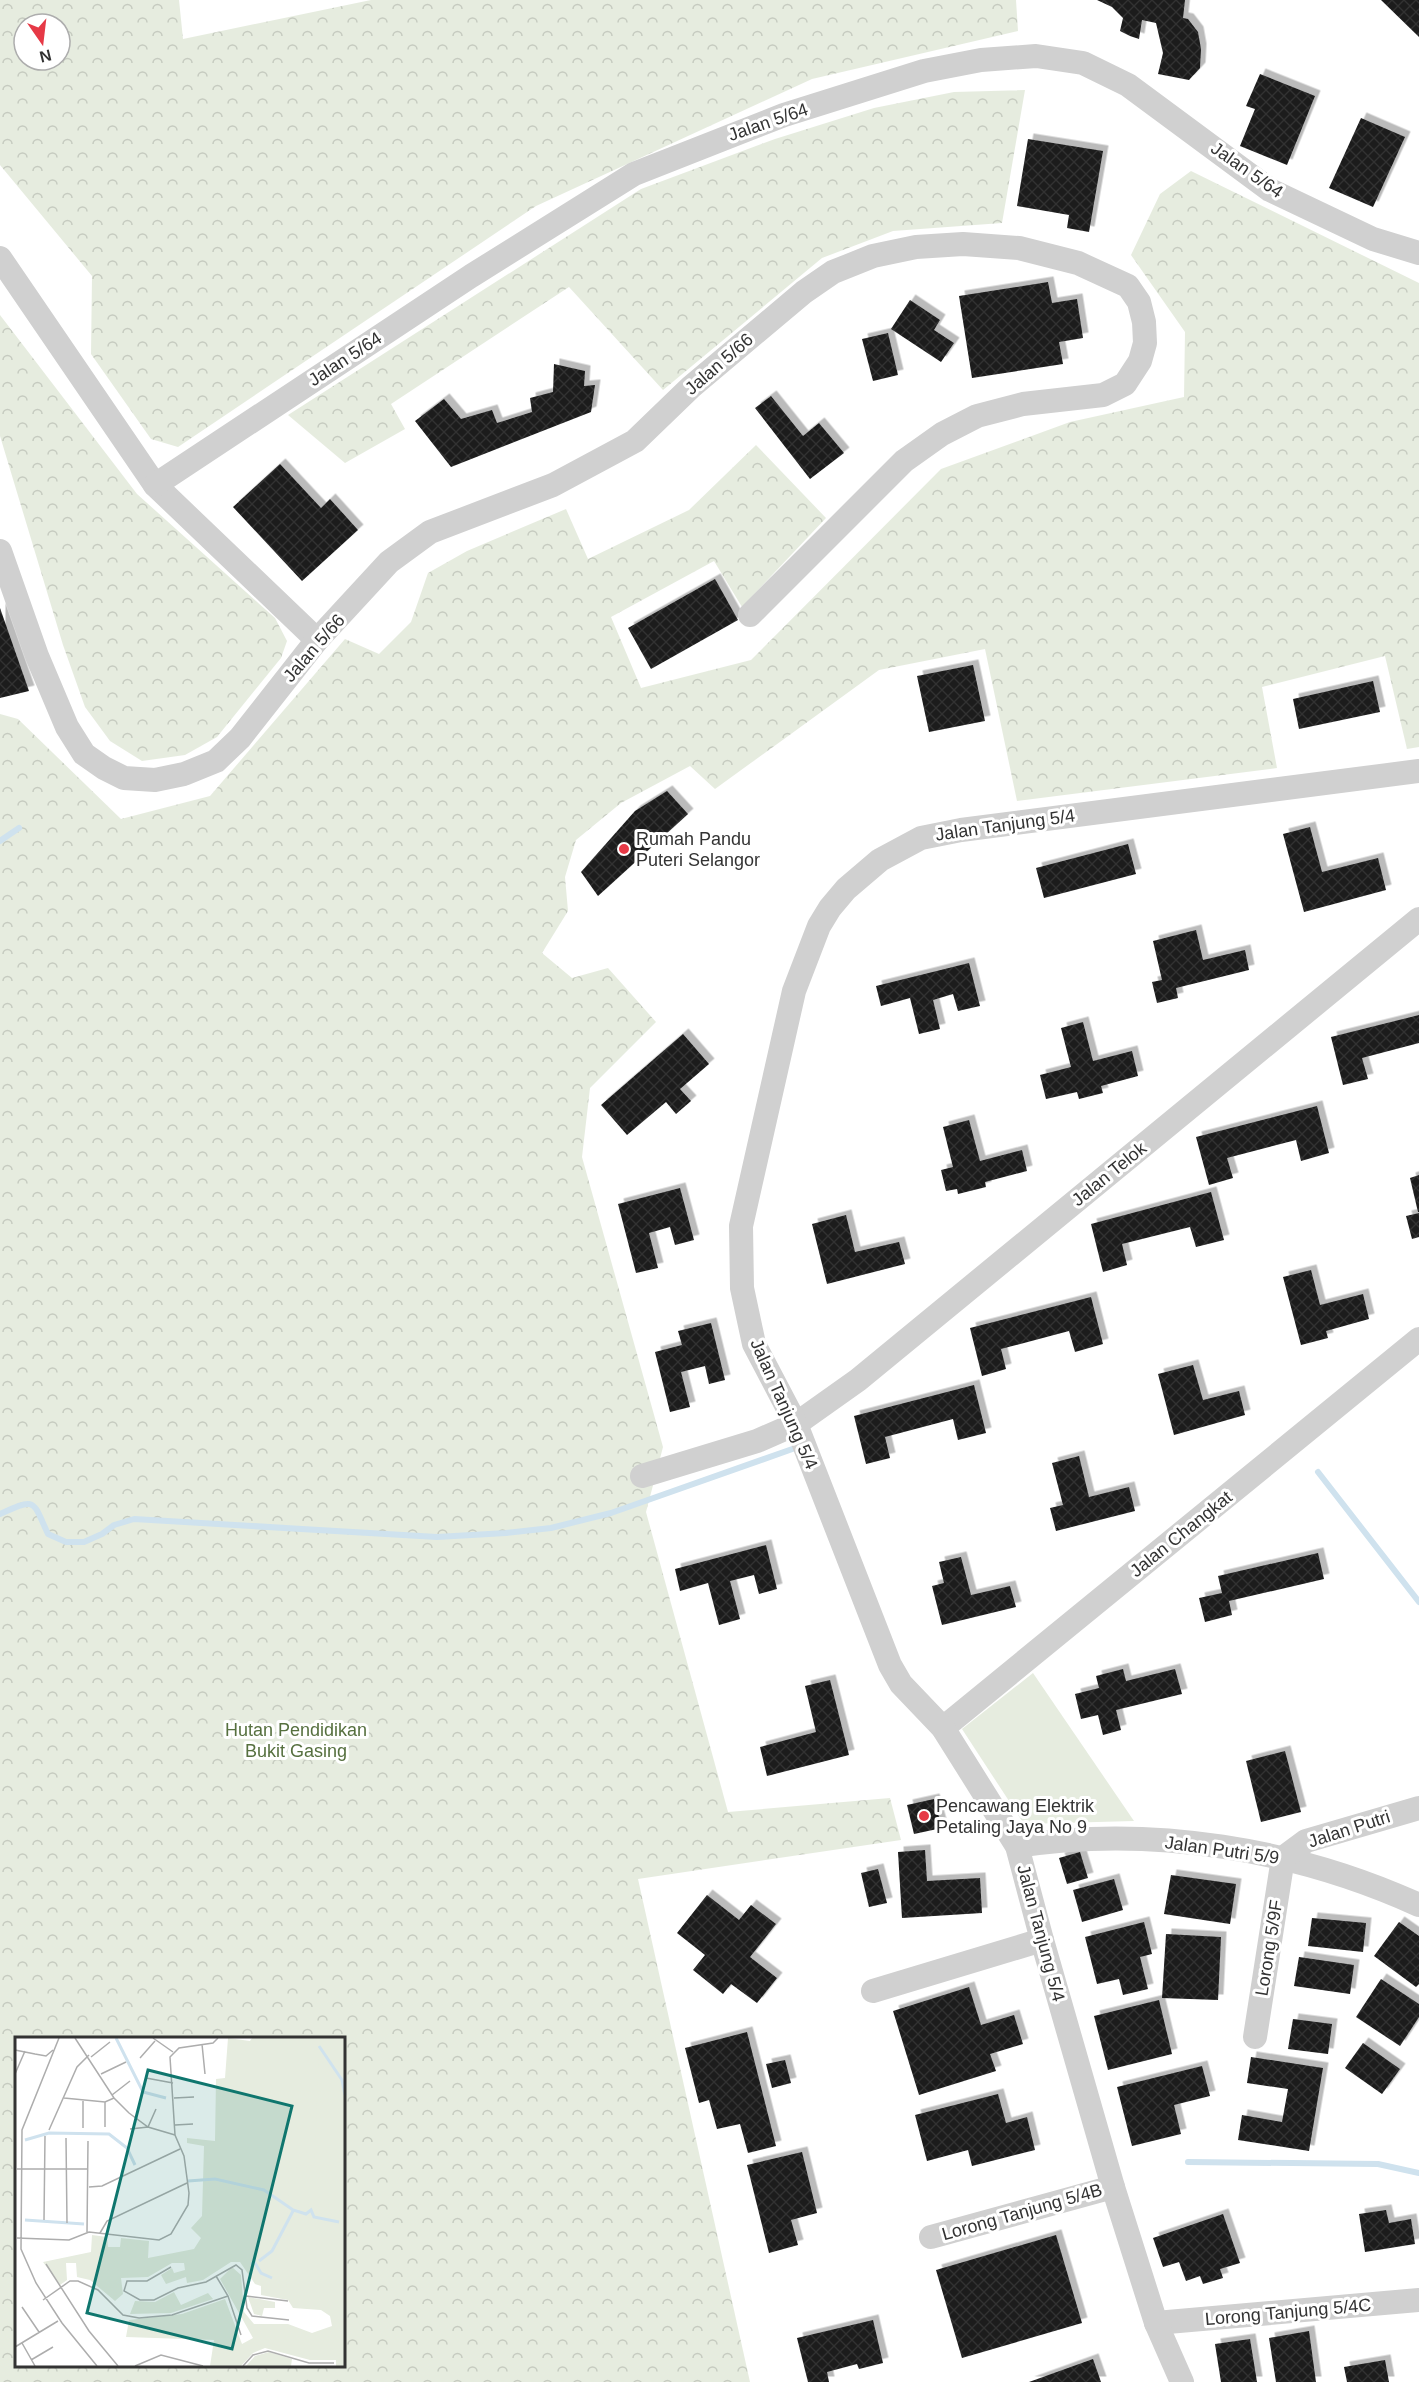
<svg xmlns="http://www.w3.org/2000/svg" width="1419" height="2382" font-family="Arial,sans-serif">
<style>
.forest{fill:url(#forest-crowns);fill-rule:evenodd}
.park{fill:#e6ecdf}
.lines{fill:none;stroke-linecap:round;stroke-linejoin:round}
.stream{stroke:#cfe2ee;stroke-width:6}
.building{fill:url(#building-cross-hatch);filter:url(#shadow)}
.street{stroke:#d0d0d0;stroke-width:24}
.poi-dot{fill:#e63946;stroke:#fff;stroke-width:2}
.labels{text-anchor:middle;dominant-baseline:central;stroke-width:6;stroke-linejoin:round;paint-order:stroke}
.street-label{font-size:18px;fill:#333;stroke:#fff}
.poi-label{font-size:18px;fill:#333;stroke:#fff;text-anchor:start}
.park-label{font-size:18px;fill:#56703f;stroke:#fff}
.inset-river{fill:none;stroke:#cfe2ee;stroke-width:3}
.inset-road{fill:none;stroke:#adadad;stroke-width:1.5}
.view{fill:#0f766e;fill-opacity:0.15;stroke:#0f766e;stroke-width:3}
.inset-edge{fill:none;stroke:#333;stroke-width:3}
</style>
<defs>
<pattern id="forest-crowns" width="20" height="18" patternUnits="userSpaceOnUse" patternTransform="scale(1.5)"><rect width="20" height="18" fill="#e6ecdf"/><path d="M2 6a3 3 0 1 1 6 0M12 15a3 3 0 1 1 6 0" fill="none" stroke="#c6cbc0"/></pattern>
<pattern id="building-cross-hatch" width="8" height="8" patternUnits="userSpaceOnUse" patternTransform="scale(1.5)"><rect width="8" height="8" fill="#1a1a1a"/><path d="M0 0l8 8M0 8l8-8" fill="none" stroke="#333"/></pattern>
<filter id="shadow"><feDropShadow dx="5.5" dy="-5.5" stdDeviation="0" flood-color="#0004"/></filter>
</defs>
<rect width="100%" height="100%" fill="#fff"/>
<g class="forest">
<path d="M0 0H179L183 39 371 0H1016L1018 31 812 79 536 206 178 447 151 439 91 354 92 276 0 165ZM24 24H60V60H24Z"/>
<polygon points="1025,90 1002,223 893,231 822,258 663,390 569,287 391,404 405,429 345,463 288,415 641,189 775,139 874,108 954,92"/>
<path d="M1191 171 1419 283V747L1407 749 1385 656 1262 687 1277 768 1017 801 985 649 879 670 715 789 690 766 621 803 576 840 565 877 568 911 542 953 572 978 608 968 656 1022 590 1088 582 1157 663 1447 646 1512 728 1812 890 1798 901 1840 638 1879 750 2382H0V714L18 719 121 819 210 796 345 639 379 654 411 622 428 573 467 551 566 509 588 559 689 510 756 445 826 518 742 607 714 561 611 617 641 688 751 660 941 469 1070 422 1184 397 1185 332 1131 255 1160 194ZM16 2038H344V2366H16Z"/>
<polygon points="0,315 137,494 275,618 287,641 281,658 217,737 185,755 142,761 110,741 85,707 63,645 0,436"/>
</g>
<polygon class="park" points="1033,1673 1134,1821 1024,1824 962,1729"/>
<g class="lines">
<g class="stream">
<polyline points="0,841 19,828"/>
<polyline points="1318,1472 1419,1602"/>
<path d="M0 1514C37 1497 32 1500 48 1534L66 1542H84L102 1534 114 1525 134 1519 437 1537 506 1533 551 1528 611 1513 798 1447"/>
<polyline points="1188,2162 1378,2164 1419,2173"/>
</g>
</g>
<g class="building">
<polygon points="1097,0 1185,0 1183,18 1188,19 1198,32 1201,49 1200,68 1189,80 1158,74 1163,53 1156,23 1142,20 1139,39 1130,36 1120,31 1123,18 1112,7"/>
<polygon points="1381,0 1419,0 1419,37"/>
<polygon points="1260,74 1315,96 1287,165 1240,146 1255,109 1246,106"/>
<polygon points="1361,118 1405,137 1373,207 1329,188"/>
<polygon points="1028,139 1103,151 1089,232 1067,228 1069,215 1017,206"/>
<polygon points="1048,282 1052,303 1077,299 1083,338 1059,342 1063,364 972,378 959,296"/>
<polygon points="910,300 940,320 934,330 954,343 941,362 891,329"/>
<polygon points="888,333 898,375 873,381 862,339"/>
<polygon points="554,364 585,371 584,386 595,385 591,412 451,467 415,421 444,399 461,419 492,410 497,423 532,412 530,398 553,392"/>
<polygon points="771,396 803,436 819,423 844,453 810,479 755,408"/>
<polygon points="280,464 321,508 330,499 358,530 302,581 233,507"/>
<polygon points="715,579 738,620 651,669 628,628"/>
<polygon points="0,608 29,691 0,698"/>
<polygon points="973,665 985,721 929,732 917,676"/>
<polygon points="1373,681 1380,712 1299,729 1293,699"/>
<polygon points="667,791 688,814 598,896 581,872 635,811"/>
<polygon points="1310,827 1322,872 1378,858 1386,890 1304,912 1283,834"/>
<polygon points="1128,844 1136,874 1044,898 1036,868"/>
<polygon points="1196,930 1203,960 1245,950 1249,970 1176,988 1178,998 1157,1003 1152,982 1162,980 1153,941"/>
<polygon points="969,963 980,1006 958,1011 953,994 933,1000 940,1029 919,1034 910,998 881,1006 876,986"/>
<polygon points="1419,1015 1419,1043 1362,1058 1368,1079 1343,1085 1331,1037"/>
<polygon points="1083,1022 1093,1061 1132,1051 1138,1076 1101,1086 1103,1093 1079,1099 1077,1092 1046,1099 1040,1075 1071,1067 1061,1028"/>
<polygon points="683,1034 709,1064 680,1089 691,1101 676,1114 666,1102 627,1135 601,1105"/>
<polygon points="1317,1106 1329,1153 1301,1161 1296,1140 1227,1158 1233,1178 1209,1185 1196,1137"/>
<polygon points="969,1120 980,1161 1022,1150 1027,1171 985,1182 986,1187 958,1194 957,1189 946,1191 941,1170 953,1167 943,1127"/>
<polygon points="1419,1175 1419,1212 1418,1212 1410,1178"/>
<polygon points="680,1188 694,1240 675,1245 670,1227 649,1233 658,1268 636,1273 618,1204"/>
<polygon points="1211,1192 1224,1240 1196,1247 1190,1227 1122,1244 1127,1265 1103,1272 1091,1224"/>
<polygon points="1419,1213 1419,1237 1412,1239 1406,1216"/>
<polygon points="846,1215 855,1252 899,1242 905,1264 827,1284 812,1224"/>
<polygon points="1311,1270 1320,1305 1363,1294 1369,1319 1326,1331 1328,1338 1301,1345 1283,1277"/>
<polygon points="1091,1297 1103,1344 1075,1352 1069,1331 1001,1349 1006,1369 982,1376 970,1328"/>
<polygon points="711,1323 725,1380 709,1384 705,1366 681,1372 690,1407 670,1412 655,1352 682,1345 678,1331"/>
<polygon points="1193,1365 1203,1400 1239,1391 1245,1415 1174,1435 1158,1374"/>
<polygon points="974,1385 986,1433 958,1440 953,1419 885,1437 890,1458 866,1464 854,1416"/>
<polygon points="1079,1456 1089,1497 1129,1487 1135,1511 1056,1531 1050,1508 1063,1505 1052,1463"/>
<polygon points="766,1545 777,1589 759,1594 754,1575 730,1581 740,1619 719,1625 708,1583 680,1591 675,1569"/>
<polygon points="1318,1553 1324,1579 1229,1601 1232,1615 1205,1622 1199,1598 1222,1593 1218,1576"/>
<polygon points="961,1557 971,1595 1010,1586 1016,1607 942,1625 932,1586 944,1583 939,1562"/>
<polygon points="1123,1669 1126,1681 1175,1669 1182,1694 1116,1710 1121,1730 1103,1735 1098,1715 1081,1719 1075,1694 1099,1688 1096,1676"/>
<polygon points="830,1680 849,1755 767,1776 760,1747 816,1732 805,1686"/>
<polygon points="1285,1751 1301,1812 1261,1822 1246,1761"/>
<polygon points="934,1799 942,1828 914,1834 907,1805"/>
<polygon points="925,1850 927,1881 980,1878 982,1913 902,1918 898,1852"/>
<polygon points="1080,1852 1088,1878 1067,1884 1059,1858"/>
<polygon points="878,1869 887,1903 869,1907 861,1873"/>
<polygon points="1171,1875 1236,1884 1230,1924 1164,1914"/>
<polygon points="1114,1879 1123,1910 1082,1922 1073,1890"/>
<polygon points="707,1895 739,1920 751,1905 776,1924 750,1957 777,1978 757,2003 731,1984 723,1994 693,1970 705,1955 677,1933"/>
<polygon points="1312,1918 1366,1923 1363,1952 1308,1946"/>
<polygon points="1144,1922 1152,1954 1140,1957 1148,1989 1123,1995 1119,1979 1097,1984 1085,1937"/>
<polygon points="1399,1922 1419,1936 1419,1984 1416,1987 1374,1956"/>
<polygon points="1166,1934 1221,1937 1218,2000 1162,1998"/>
<polygon points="1299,1957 1354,1965 1350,1994 1294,1986"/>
<polygon points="1381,1979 1419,2004 1419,2017 1400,2046 1356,2017"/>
<polygon points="969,1987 981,2025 1014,2015 1023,2044 990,2054 996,2071 919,2095 893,2011"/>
<polygon points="1159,2000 1172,2054 1108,2070 1094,2016"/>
<polygon points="1293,2019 1332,2024 1328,2054 1288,2049"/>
<polygon points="747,2032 776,2146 748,2153 740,2124 717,2129 709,2100 699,2103 685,2048"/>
<polygon points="1363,2043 1400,2069 1382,2094 1345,2068"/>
<polygon points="1251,2057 1323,2068 1309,2151 1238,2140 1242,2115 1282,2122 1288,2089 1247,2083"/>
<polygon points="785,2060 791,2083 772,2088 766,2064"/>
<polygon points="1202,2066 1210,2096 1174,2105 1181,2134 1132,2146 1117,2087"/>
<polygon points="998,2094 1006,2123 1027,2117 1035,2150 972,2166 968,2150 927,2161 915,2115"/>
<polygon points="802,2152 817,2213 791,2220 798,2245 769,2253 747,2165"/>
<polygon points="1386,2210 1389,2223 1411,2219 1415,2244 1365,2252 1359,2214"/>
<polygon points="1223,2214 1240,2263 1220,2269 1223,2278 1203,2284 1200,2276 1186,2281 1179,2262 1163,2267 1153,2238"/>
<polygon points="1056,2235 1082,2323 962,2358 936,2270"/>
<polygon points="873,2320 883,2363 859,2369 857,2364 827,2372 829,2382 808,2382 797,2338"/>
<polygon points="1309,2331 1316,2382 1276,2382 1269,2338"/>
<polygon points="1250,2339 1257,2382 1221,2382 1215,2344"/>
<polygon points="1093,2359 1101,2382 1029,2382"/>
<polygon points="1385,2360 1389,2382 1347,2382 1344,2367"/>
</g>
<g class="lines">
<g class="street">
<polyline points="0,258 155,485 317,640"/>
<polyline points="155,485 471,276 634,174 784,115 924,71 981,60 1036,56 1083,63 1128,85 1270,190 1373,239 1419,253"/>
<polyline points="0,551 37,656 67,727 84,754 104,768 124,778 155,780 184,774 216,761 240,738 317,640 389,562 430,532 553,485 635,441 691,387 804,292 833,272 873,256 916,247 963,244 1019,248 1078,263 1128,286 1139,302 1144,322 1145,343 1140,361 1125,384 1103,395 1023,404 977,416 942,434 904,461 750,615"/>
<polyline points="642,1476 757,1441 796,1424 858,1380 1419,919"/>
<polyline points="943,1728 1419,1339"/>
<path d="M1017 1846C1151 1825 1296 1849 1419 1905"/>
<polyline points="873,1991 1042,1940"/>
<polyline points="1255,2037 1283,1858 1306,1841 1419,1808"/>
<polyline points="931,2237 1113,2187"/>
<polyline points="1156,2323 1419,2300"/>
<polyline points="1182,2382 1156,2323 1113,2187 1042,1940 1017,1846 943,1728 901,1684 890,1665 796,1424 754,1344 742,1288 741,1226 794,991 819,926 830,908 846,889 880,860 921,838 961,830 1419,771"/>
</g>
</g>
<g class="poi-dot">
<circle cx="624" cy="849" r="6"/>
<circle cx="924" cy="1816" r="6"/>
</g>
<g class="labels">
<g class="street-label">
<text transform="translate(768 122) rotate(-19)">Jalan 5/64</text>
<text transform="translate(1247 170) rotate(35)">Jalan 5/64</text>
<text transform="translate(345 359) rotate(-33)">Jalan 5/64</text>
<text transform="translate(719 364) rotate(-41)">Jalan 5/66</text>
<text transform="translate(314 648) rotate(-49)">Jalan 5/66</text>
<text transform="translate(1005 825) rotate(-8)">Jalan Tanjung 5/4</text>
<text transform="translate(1109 1174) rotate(-39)">Jalan Telok</text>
<text transform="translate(784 1404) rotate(66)">Jalan Tanjung 5/4</text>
<text transform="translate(1181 1534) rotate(-39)">Jalan Changkat</text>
<text transform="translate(1349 1829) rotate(-18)">Jalan Putri</text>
<text transform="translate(1222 1850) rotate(8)">Jalan Putri 5/9</text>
<text transform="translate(1041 1933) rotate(75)">Jalan Tanjung 5/4</text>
<text transform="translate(1269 1948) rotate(-81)">Lorong 5/9F</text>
<text transform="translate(1022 2212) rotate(-16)">Lorong Tanjung 5/4B</text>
<text transform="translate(1288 2312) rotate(-5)">Lorong Tanjung 5/4C</text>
</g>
<g class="poi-label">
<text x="636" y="839">Rumah Pandu<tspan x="636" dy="21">Puteri Selangor</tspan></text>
<text x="936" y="1806">Pencawang Elektrik<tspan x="936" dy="21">Petaling Jaya No 9</tspan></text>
</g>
<g class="park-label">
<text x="296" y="1730">Hutan Pendidikan<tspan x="296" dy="21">Bukit Gasing</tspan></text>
</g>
</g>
<g transform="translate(15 2037)">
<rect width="330" height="330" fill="#fff"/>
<path d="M213 1 235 4 237 1H330V329H321V323H295L250 311 238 316 226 329H195L199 303 111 300 114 283 167 277 210 262 227 307 238 301 205 242 217 230 226 238 229 275 239 287H273L297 296 317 289 315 279 306 273 278 271 273 263 246 258V249L240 247 225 225H216L188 243 172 246 171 240 151 247 146 238 157 231 159 236 170 233 169 226H157L133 240 106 241 108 257 100 264 75 243 62 240 61 226H51L52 243 45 248 28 225 76 215 77 198 92 200 93 210H105L106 201 134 204 133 221 179 212 186 201 176 191 187 179 189 109 172 106V101L200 104 201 42 210 41ZM159 255 166 268 193 256 198 262 156 276 115 277 120 264 140 265ZM233 260 260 265V271H249L247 279 239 277ZM254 315 277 322 276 329H231L240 319Z" fill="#e6ecdf"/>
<path d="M298 1H330V309L325 301V254H271L274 132 299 128 304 20 295 4Z" fill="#e6ecdf"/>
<path class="inset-river" d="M101 1 128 55 151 61M304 9 327 43 330 58M10 103 34 96 94 97 112 111 120 128M173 144 200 142 249 153 278 173 291 177 296 173 299 180 324 185M10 183 69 187M244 224 257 214 278 174M236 227 240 226 246 236 257 241"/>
<path class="inset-road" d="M44 1 7 93 6 212 21 246 47 286 82 329M60 1 99 61 114 76 133 90 160 98M138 1 158 15M187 7 190 37M0 13 20 17M20 17 31 19 38 13M76 20 95 5M125 21 140 4M0 37 10 14M86 37 111 25M131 41 158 46M97 58 115 44M49 61 90 65 99 61M159 61 179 60M160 88 178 87M90 90V65M68 91V64M115 92 133 90 141 72M34 93 62 30 74 18M51 101 52 186M2 132H73M74 150 87 149 165 112M29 183 30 99M72 195 73 104M85 196 92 184 172 146M2 201 54 203 74 195 144 203 156 197 173 168 174 156 169 119 160 98 155 20 164 11 198 6 203 1M31 227 74 294 103 329M156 230 132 244H112L109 254 125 263H139L163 251 191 245 221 228 227 233 232 271 237 279 274 283M201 239 213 259 226 298M231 259 273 264M28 263 55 244H63L83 253 108 278 124 281 157 278 213 259M7 270 24 295M7 306 20 329M0 310 43 284M16 323 38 310M120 329 146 318 188 329M228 329 238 318 253 314 294 326H319"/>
<path class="view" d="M133 33 277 69 217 312 72 276Z"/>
<rect width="330" height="330" class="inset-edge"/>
</g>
<g transform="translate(42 42) rotate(166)"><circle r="28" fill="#ffffff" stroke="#adadad" stroke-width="1.5"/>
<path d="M0-4.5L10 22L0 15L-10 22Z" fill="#e63946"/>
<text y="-9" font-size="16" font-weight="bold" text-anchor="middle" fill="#333333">N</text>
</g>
</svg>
